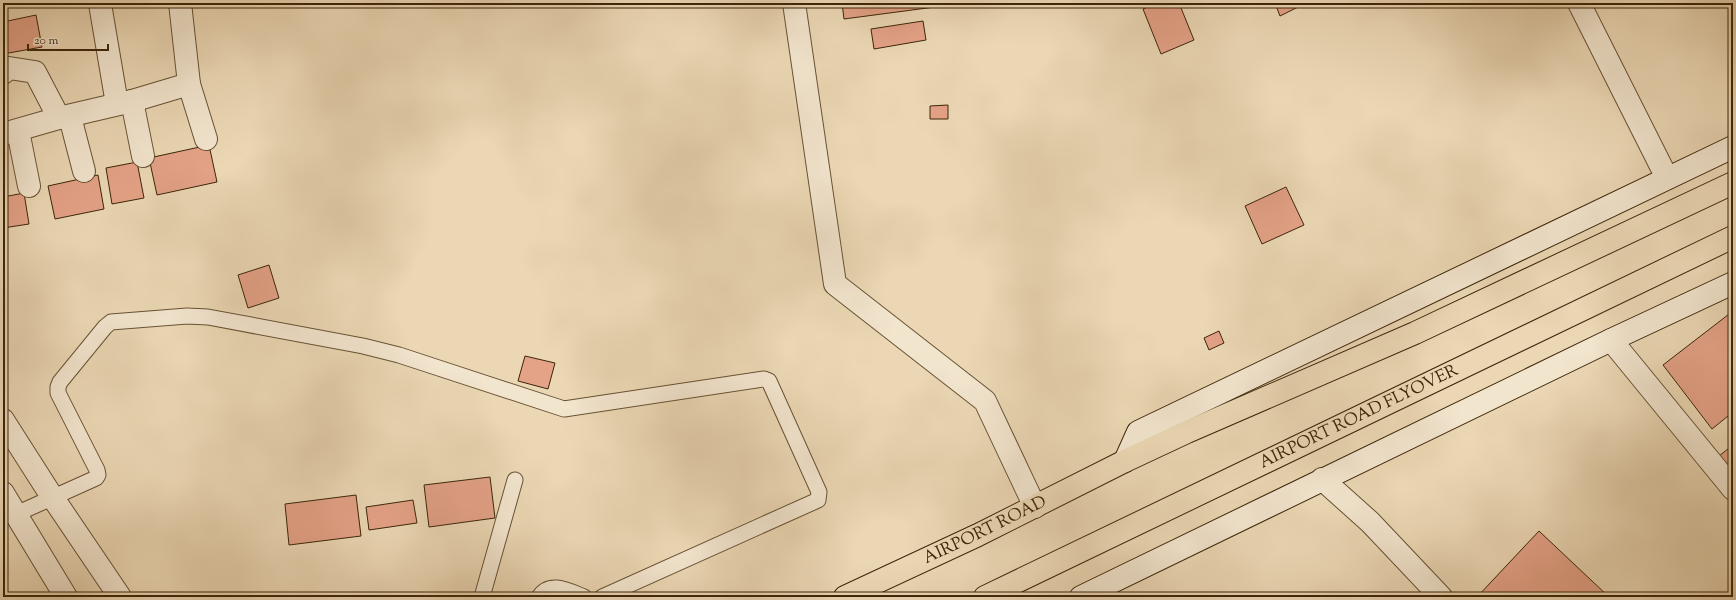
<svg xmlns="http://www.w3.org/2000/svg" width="1736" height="600" font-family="'Sorts Mill Goudy',serif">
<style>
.building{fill:#e4a287;stroke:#3c2509}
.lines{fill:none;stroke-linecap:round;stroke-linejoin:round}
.lane-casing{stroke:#685234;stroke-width:17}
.street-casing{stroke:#685234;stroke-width:24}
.secondary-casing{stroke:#3c2509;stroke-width:24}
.primary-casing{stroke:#3c2509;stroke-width:24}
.lane{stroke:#f2e5ce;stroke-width:15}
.street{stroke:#f2e5ce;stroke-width:22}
.secondary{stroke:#f2e5ce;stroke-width:22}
.primary{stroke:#ebd7b4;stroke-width:22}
.labels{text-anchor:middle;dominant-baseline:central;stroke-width:4;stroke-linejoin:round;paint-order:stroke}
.street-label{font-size:17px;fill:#3c2509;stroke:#f2e5ce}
</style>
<rect width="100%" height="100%" fill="#ebd7b4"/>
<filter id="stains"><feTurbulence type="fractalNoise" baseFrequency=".005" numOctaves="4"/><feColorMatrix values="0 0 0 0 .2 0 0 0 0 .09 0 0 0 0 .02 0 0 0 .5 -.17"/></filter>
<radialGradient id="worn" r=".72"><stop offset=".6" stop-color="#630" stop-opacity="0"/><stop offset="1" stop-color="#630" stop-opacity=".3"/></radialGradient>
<g class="building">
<polygon points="109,3 150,3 110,8"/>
<polygon points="842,3 965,3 844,19"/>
<polygon points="1157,3 1179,3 1194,40 1161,54 1143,9"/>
<polygon points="1275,3 1303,3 1304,4 1280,16"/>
<polygon points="36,15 42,47 3,54 3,22"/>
<polygon points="923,21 926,40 874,49 871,29"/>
<polygon points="948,105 948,119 930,119 930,106"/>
<polygon points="209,145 217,182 157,195 149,158"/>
<polygon points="137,162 144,198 112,204 106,168"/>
<polygon points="98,175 104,209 55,219 48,186"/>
<polygon points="1286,187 1304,225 1262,244 1245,206"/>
<polygon points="24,193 29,224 3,228 3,197"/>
<polygon points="269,265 279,298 248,308 238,275"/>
<polygon points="1733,311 1733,412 1712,429 1663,365"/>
<polygon points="1219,331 1224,343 1209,350 1204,338"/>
<polygon points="525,356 555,363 548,389 518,381"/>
<polygon points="1733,445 1733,473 1719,456"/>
<polygon points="490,477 495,518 429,527 424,485"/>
<polygon points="356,495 361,536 289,545 285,504"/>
<polygon points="413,500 417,523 369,530 366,507"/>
<polygon points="1539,531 1609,597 1477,597"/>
</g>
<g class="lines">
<defs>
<g id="lane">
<polyline points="16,514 96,478 98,475 97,470 58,393 58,387 60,382 105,327 111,322 187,316 208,317 363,346 399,355 564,409 764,379 769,381 819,492 818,500 602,597"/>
<polyline points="482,597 515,480"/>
<path d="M539 597C550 580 569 591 584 597"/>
</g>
<g id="street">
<polyline points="180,3 189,84 206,139"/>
<polyline points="794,3 835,284 985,401 1035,507"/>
<polyline points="1579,3 1667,178"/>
<polyline points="100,4 117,104"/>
<polyline points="3,73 9,68 35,72 59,118"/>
<polyline points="132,101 143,156"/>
<polyline points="70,117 84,171"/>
<polyline points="18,131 29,186"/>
<polyline points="3,134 59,118 132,101 189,84"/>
<polyline points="1611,340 1733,489"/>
<polyline points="3,420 49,492 120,597"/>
<polyline points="1322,479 1370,522 1441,597"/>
<polyline points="3,493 66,597"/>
</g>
<g id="secondary">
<polyline points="1125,461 1138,432 1733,147"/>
<polyline points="1081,597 1611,340 1733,283"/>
</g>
<g id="primary">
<path id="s1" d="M845 597 978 535 1125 461 1187 432 1415 333 1733 183"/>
<path id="s2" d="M985 597 1733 237"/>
</g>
</defs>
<use href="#lane" class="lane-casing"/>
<use href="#street" class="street-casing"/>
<use href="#secondary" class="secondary-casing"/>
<use href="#primary" class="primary-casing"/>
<use href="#lane" class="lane"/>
<use href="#street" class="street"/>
<use href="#secondary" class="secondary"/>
<use href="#primary" class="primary"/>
</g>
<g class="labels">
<g class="street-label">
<text stroke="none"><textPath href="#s2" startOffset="415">AIRPORT ROAD FLYOVER</textPath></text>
<text stroke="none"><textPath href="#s1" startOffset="155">AIRPORT ROAD</textPath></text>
</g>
</g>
<rect width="1736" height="600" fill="none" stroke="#ebd7b4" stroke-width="16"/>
<rect x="4" y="4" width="1728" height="592" fill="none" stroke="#3c2509" stroke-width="2"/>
<rect x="8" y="8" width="1720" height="584" fill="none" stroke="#3c2509"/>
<path d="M28 44v6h80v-6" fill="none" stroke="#3c2509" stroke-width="2"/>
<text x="34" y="44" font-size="12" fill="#3c2509" stroke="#f2e5ce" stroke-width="3" paint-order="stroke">20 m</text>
<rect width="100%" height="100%" filter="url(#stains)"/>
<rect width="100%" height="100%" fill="url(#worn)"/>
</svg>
